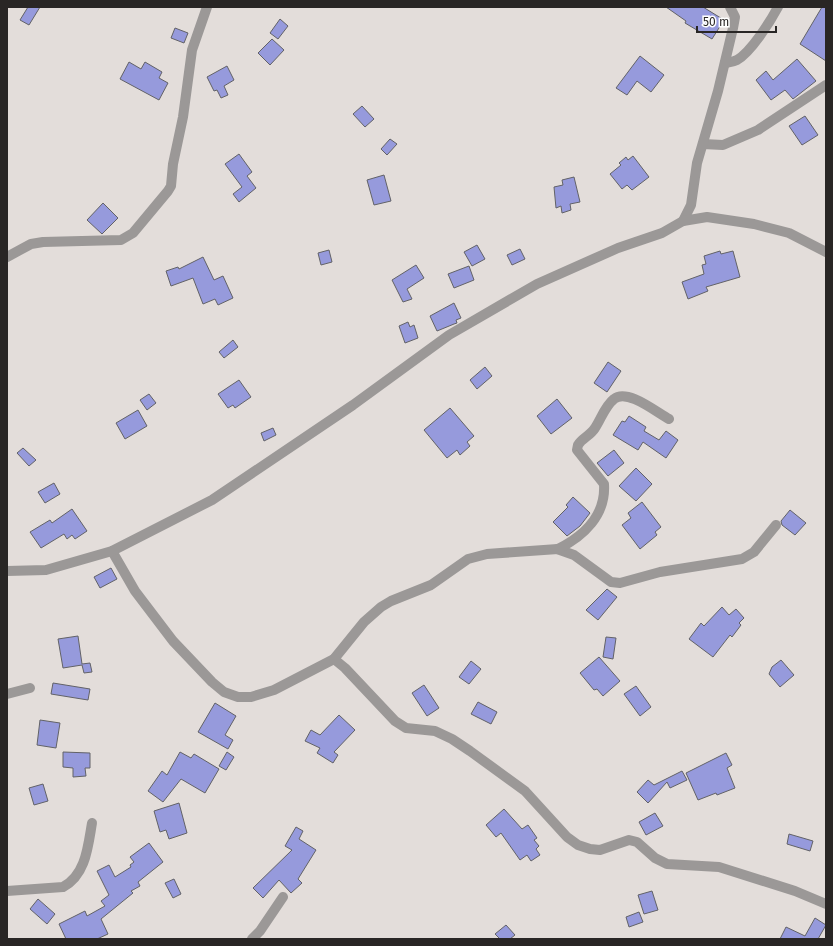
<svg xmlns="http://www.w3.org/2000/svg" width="833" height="946" font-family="'Fira Sans',sans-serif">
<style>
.building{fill:#969adc;stroke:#626267}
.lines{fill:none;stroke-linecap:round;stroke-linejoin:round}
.minor{stroke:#9b9897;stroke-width:10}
</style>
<rect width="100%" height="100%" fill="#e3ddda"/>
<g class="building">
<polygon points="28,7 40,7 29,25 20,20"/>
<polygon points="666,7 703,7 724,20 712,39 685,23 686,21"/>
<polygon points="822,7 826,7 826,61 800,44"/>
<polygon points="280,19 288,26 278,39 270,33"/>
<polygon points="175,28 188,33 184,43 171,38"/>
<polygon points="272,39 284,50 270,65 258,53"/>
<polygon points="640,56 664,75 651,92 637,81 627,95 616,88"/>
<polygon points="797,59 816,81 793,99 785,90 771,100 756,80 766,71 773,80"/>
<polygon points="129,62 141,69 145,62 162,72 159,78 168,83 159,100 120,79"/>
<polygon points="227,66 234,80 224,86 228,95 221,98 217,90 214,91 207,77"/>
<polygon points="362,106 374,119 365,127 353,114"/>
<polygon points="805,116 818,135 802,145 789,126"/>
<polygon points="390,139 397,144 387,155 381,149"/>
<polygon points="239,154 252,172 247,176 256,188 239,202 233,194 242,187 225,164"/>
<polygon points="633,156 649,177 632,190 627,185 622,189 610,174 621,165 619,163 626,157 628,160"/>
<polygon points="384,175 391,201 374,205 367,180"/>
<polygon points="574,177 580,202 570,204 571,210 562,213 561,206 556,208 554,187 563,185 562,180"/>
<polygon points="103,203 118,218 102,234 87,220"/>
<polygon points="477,245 485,259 472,266 464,252"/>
<polygon points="520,249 525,259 512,265 507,255"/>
<polygon points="329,250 332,262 321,265 318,253"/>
<polygon points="720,251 721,254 733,251 740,277 706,287 708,291 688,299 682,282 704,274 702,265 706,264 704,256"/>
<polygon points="203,257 214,280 223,276 233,298 218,305 215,299 203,304 193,278 171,286 166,271 178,267 179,269"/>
<polygon points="416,265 424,278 407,289 412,299 403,302 392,280"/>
<polygon points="469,266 474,280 454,288 448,274"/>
<polygon points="454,303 461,318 456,320 457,323 454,324 437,331 430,316"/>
<polygon points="408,322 410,327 414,325 418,338 405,343 399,326"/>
<polygon points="233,340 238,347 224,358 219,352"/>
<polygon points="608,362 621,371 607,392 594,383"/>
<polygon points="485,367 492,376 477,389 470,380"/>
<polygon points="239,380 251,397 235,408 233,405 228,408 218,394"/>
<polygon points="149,394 156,403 147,410 140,400"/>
<polygon points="557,399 572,418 551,434 537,416"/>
<polygon points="450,408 474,436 467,442 470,446 460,455 457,450 447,458 424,430"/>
<polygon points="138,410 147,426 125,439 116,423"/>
<polygon points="629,416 646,427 644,431 659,440 666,431 678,440 666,458 643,442 638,450 613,435 622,421 625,422"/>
<polygon points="273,428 276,435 264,441 261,433"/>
<polygon points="23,448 36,460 29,466 17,453"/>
<polygon points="614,450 624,463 608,476 597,463"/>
<polygon points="636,468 652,484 636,501 619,486"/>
<polygon points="54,483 60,494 45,503 38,492"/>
<polygon points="573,497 590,513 580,526 567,536 553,522 568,507 566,505"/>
<polygon points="642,502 661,527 655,532 657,535 640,549 622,525 631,518 628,513"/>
<polygon points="72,509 87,531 75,539 72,535 67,539 64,534 41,548 30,532 50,520 52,523"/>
<polygon points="790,510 806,523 795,535 782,525 781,521"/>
<polygon points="111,568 117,579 100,588 94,577"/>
<polygon points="607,589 617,597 598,620 586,610"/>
<polygon points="722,607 729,615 736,609 744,618 739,623 741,625 732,637 730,635 713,657 689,639 701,623 704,626"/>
<polygon points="78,636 82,664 90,663 92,672 84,673 82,665 63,668 58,639"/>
<polygon points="606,637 616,638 613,659 603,657"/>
<polygon points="599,657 620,681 603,696 597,689 594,690 580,673"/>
<polygon points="781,660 794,675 780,687 769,674 772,667"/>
<polygon points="471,661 481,669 469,684 459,677"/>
<polygon points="53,683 90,689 88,700 51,694"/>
<polygon points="424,685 439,708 427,716 412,693"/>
<polygon points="636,686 651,707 640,716 624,694"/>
<polygon points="478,702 497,712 491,724 471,714"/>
<polygon points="215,703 236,716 225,735 233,740 228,749 198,732"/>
<polygon points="339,715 355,730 334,752 338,755 333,763 317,753 320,748 305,741 311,730 320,735"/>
<polygon points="40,720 60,723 56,748 37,745"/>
<polygon points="63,752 90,753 90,768 85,768 86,776 73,777 73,768 63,767"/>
<polygon points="180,752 191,758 194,754 219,769 205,793 181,779 163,802 148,791 162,771 167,775"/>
<polygon points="227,752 234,757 226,770 219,766"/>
<polygon points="726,753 732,765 727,768 735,788 717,795 716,793 698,800 686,773"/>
<polygon points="682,771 687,780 670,788 667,782 648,803 637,792 648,780 654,785"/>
<polygon points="43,784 48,801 34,805 29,788"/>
<polygon points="179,803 187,833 169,839 166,830 160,832 154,811"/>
<polygon points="504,809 522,829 528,825 537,838 534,840 539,846 536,849 540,855 531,861 527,855 520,860 501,833 496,837 486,825"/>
<polygon points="655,813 663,826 646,835 639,822"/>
<polygon points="296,827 303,831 299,839 316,850 298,879 302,883 291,893 279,880 263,898 253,888 292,850 285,846"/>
<polygon points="789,834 813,841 810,851 787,844"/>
<polygon points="149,843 163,862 138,882 140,886 131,891 133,893 101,919 108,934 97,939 66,939 59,924 85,911 87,916 105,906 101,901 109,895 97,871 109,865 115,877 131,867 130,865 134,862 130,857"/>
<polygon points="174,879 181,894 173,898 165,883"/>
<polygon points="652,891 658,910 644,914 638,895"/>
<polygon points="38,899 55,914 47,924 30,909"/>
<polygon points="639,912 643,922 629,927 626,917"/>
<polygon points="815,918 826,925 818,939 780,939 786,927 805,936"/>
<polygon points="506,925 515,935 510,939 500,939 495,934"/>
</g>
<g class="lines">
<g class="minor">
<path d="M725 63C729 62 733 62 737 60 751 52 770 22 778 7"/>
<polyline points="703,144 723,145 758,130 826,85"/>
<polyline points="683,221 691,205 697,163 718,91 733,28 735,17 730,7"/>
<polyline points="7,257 31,244 43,242 121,240 133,233 168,191 171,186 173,164 183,117 192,50 207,7"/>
<polyline points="557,549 574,555 611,582 620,583 660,572 742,559 754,552 776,525"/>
<path d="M112 551 135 591 173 641 212 682 224 692 238 697H251L274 690 334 659 364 622 381 607 391 601 431 585 468 559 487 554 558 549C584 536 606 515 604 484L577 450 578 445C582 438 590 436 595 428 601 419 605 406 614 399 627 388 656 412 669 419"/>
<polyline points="7,571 46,570 112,551 212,500 353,405 449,335 537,284 618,248 662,233 683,221 707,217 754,224 789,233 826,252"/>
<polyline points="334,659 345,668 395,721 406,728 435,731 452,739 470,751 525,791 567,837 578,845 590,849 600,850 629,840 637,842 655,858 667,864 719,867 795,891 826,904"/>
<polyline points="7,694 30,688"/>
<path d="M7 891 63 887C86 875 88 846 92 823"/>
<polyline points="252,939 260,931 283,897"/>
</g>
</g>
<rect width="833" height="946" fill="none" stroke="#292625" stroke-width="16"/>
<path d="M697 26v6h79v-6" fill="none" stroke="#292625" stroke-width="2"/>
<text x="703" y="26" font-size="12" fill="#292625" stroke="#ffffff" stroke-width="3" paint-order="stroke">50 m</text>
</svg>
